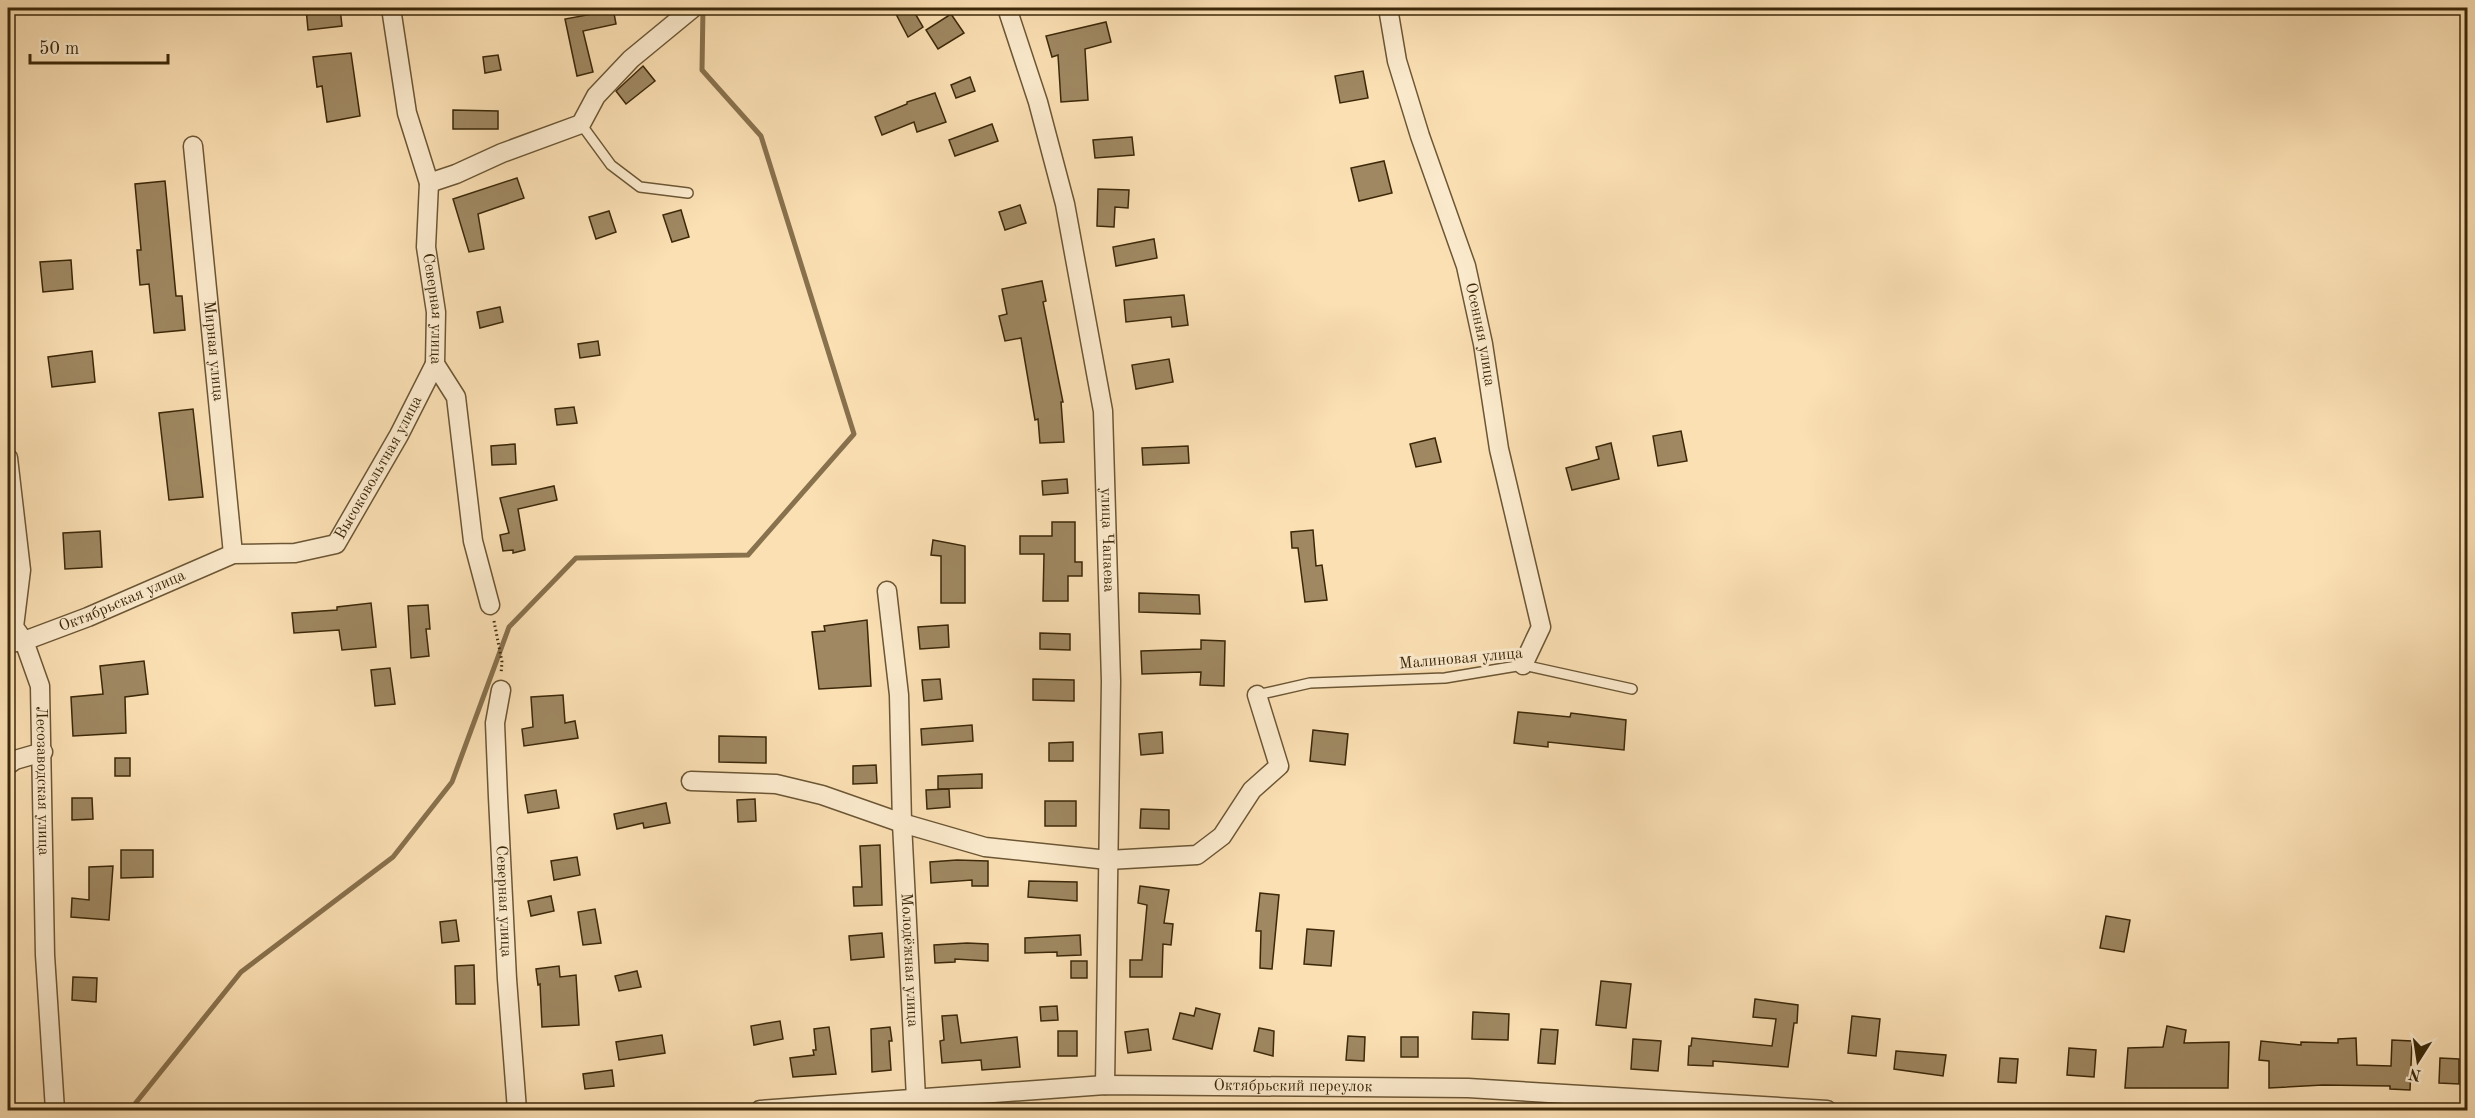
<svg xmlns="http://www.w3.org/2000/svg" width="2475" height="1118" font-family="'Old Standard TT',serif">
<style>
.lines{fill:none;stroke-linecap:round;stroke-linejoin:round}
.stream{stroke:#88714d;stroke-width:5}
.building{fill:#9f8862;stroke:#3c2809;stroke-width:1.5}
.service-casing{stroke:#6c5634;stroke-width:12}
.minor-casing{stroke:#6c5634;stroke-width:21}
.path{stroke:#3c2809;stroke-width:3;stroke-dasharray:1.5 3;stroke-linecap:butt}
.service{stroke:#fcebce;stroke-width:9}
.minor{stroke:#fcebce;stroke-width:18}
.labels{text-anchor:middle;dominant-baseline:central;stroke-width:6;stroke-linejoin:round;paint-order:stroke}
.street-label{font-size:16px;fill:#3c2809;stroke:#fcebce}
</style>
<rect width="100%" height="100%" fill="#fbe0b4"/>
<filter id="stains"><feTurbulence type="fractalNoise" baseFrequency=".00333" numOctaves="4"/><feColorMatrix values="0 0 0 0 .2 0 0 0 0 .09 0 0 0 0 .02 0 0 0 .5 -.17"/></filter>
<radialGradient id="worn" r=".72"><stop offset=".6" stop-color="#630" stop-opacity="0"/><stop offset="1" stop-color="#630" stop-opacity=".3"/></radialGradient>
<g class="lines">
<polyline class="stream" points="130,1110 241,972 393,857 452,782 509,627 576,558 748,555 854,434 761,136 702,70 703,8"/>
</g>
<g class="building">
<polygon points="306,8 340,8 342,26 308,30"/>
<polygon points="597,8 613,8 616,24 583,31 593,72 577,76 565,19 598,13"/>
<polygon points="909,8 912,8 923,27 908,37 896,14"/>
<polygon points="951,14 964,33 938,49 926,30"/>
<polygon points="1106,22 1111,42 1085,49 1088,100 1061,102 1058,55 1052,57 1046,36"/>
<polygon points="351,53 360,116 327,122 322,86 317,87 313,57"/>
<polygon points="498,55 501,70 485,73 483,57"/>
<polygon points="643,66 655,81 626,104 616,91"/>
<polygon points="1363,71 1368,98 1340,103 1335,76"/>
<polygon points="970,77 975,91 956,98 951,85"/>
<polygon points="935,93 946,122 917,132 914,122 882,135 875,117 907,104 907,102"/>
<polygon points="453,110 498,111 498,129 453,129"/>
<polygon points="992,124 998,141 955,156 949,140"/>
<polygon points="1132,137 1134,155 1095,158 1093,140"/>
<polygon points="1384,161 1392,193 1359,201 1351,168"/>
<polygon points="517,178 524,198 478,214 484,249 469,252 453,199"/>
<polygon points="165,181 176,296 182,296 185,330 154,333 149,284 140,285 137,250 141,250 135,184"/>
<polygon points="1098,189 1129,190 1128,208 1115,207 1114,227 1097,226"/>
<polygon points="1020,205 1026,223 1005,230 999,212"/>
<polygon points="681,210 689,237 672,242 663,215"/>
<polygon points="609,211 616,232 596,239 589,217"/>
<polygon points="1154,239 1157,258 1116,266 1113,247"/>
<polygon points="71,260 73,289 43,292 40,262"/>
<polygon points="1042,281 1046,301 1043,302 1063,402 1061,402 1064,442 1040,443 1038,419 1035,420 1021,338 1005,341 999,316 1007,314 1002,289"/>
<polygon points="1184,295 1188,325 1172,327 1171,317 1126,322 1124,300"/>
<polygon points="500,307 503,322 480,328 477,312"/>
<polygon points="598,341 600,355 580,358 578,344"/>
<polygon points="92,351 95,382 52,387 48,357"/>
<polygon points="1169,359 1173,382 1136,389 1132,365"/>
<polygon points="574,407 577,423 557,425 555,409"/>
<polygon points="193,409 203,497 169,500 159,413"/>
<polygon points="1681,431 1687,461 1658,466 1653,436"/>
<polygon points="1435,438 1441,462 1416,467 1410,444"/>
<polygon points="1611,443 1619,479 1572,490 1566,468 1599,459 1596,447"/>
<polygon points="515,444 516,464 492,465 491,446"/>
<polygon points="1188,446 1189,463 1143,465 1142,448"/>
<polygon points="1067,479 1068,493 1043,495 1042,481"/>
<polygon points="554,486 557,500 518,509 525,550 513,553 513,550 503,551 500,535 509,533 500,498"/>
<polygon points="1052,522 1075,522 1075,562 1082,562 1082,576 1068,576 1068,601 1043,601 1044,554 1020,554 1020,536 1052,536"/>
<polygon points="1313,530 1316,566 1322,565 1327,600 1305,602 1298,548 1292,548 1291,532"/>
<polygon points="100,531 102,567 65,569 63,533"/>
<polygon points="933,540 965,546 965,603 941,603 941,556 931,555"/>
<polygon points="1139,593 1199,595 1200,614 1139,612"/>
<polygon points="371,603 376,647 342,650 339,630 294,633 292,613 337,610 337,607"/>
<polygon points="428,605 430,629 426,629 429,656 411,658 408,606"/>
<polygon points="867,620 871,686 819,689 812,632 825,631 824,626"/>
<polygon points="948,625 949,647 920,649 918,627"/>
<polygon points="1040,633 1070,634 1070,650 1040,649"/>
<polygon points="1201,640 1225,641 1224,686 1200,685 1201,672 1142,674 1141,651 1201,649"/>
<polygon points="144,661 148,694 125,697 126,733 73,736 71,697 103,694 100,666"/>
<polygon points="390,668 395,704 375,706 371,670"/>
<polygon points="940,679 942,699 924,701 922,680"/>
<polygon points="1033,679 1074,680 1074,701 1033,700"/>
<polygon points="563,695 565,723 575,721 578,738 524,746 522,729 533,727 531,697"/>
<polygon points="1518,712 1570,717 1571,713 1626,720 1624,750 1548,742 1548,747 1514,743"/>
<polygon points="972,725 973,741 922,745 921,729"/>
<polygon points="1313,730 1348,734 1345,765 1310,761"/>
<polygon points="1162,732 1163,753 1141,755 1139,734"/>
<polygon points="719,736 766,737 766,763 719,762"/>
<polygon points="1073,742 1073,761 1049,761 1049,743"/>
<rect x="115" y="758" width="15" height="18"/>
<polygon points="876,765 877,783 853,784 853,766"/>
<polygon points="982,774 982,788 938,789 938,776"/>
<polygon points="949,789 950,807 927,809 926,790"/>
<polygon points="556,790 559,808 528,813 525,795"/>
<polygon points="72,798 92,798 93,819 72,820"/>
<polygon points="755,799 756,821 738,822 737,800"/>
<rect x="1045" y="801" width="31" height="25"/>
<polygon points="666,803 670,823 644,828 643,823 617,829 614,814"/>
<polygon points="1141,809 1169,810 1169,829 1140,828"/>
<polygon points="880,845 882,905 854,906 853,887 862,887 860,846"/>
<polygon points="121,850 153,850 153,877 121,878"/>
<polygon points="577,857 580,875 554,880 551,861"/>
<polygon points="957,860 988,861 988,886 972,886 972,880 931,883 930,862"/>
<polygon points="113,866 109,920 71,917 72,898 89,900 89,867"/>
<polygon points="1029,881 1077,882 1077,901 1028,897"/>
<polygon points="1140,886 1169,890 1164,923 1173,924 1171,945 1163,944 1162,977 1130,977 1130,960 1142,960 1147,905 1138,903"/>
<polygon points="1260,893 1279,895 1272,969 1260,968 1261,931 1256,931"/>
<polygon points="551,896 554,911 531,916 528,901"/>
<polygon points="595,909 601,943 583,945 578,912"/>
<polygon points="2106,916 2130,920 2124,952 2100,948"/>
<polygon points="456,920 459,941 442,943 440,922"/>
<polygon points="1307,929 1334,931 1331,966 1304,964"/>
<polygon points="882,933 884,957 851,960 849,936"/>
<polygon points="1080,935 1081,955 1057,956 1057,952 1025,953 1025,938"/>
<polygon points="967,943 988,944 988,961 955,959 955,962 935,963 934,945"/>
<rect x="1071" y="961" width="16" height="17"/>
<polygon points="474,965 475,1004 456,1004 455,966"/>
<polygon points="559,966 560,977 576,975 579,1025 542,1027 540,984 538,985 536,969"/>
<polygon points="637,971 641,987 619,991 615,976"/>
<polygon points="73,977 97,978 96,1002 72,1000"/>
<polygon points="1601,981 1631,984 1626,1028 1596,1025"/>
<polygon points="1755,999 1798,1005 1797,1023 1794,1023 1788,1067 1713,1061 1713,1066 1688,1065 1689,1046 1691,1046 1692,1038 1772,1046 1776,1019 1753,1017"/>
<polygon points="1057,1006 1058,1020 1041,1021 1040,1007"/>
<polygon points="1196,1008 1220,1014 1212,1049 1173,1039 1180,1013 1194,1016"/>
<polygon points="1473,1012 1509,1014 1508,1040 1472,1039"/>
<polygon points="957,1015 961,1043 1017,1037 1020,1067 982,1070 981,1060 942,1063 940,1041 944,1040 942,1016"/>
<polygon points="1852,1016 1880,1019 1876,1056 1848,1053"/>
<polygon points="780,1021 783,1039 754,1045 751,1026"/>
<polygon points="2167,1026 2186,1030 2184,1043 2229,1042 2228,1088 2125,1088 2128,1048 2163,1047"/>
<polygon points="829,1027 836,1074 793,1077 790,1058 814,1055 813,1050 816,1050 814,1029"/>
<polygon points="890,1027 892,1041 889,1041 891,1070 872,1072 871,1029"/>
<polygon points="1259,1028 1274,1031 1273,1056 1254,1051"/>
<polygon points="1148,1029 1151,1050 1128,1053 1125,1032"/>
<polygon points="1541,1029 1558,1030 1555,1064 1538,1063"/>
<rect x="1058" y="1031" width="19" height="25"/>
<polygon points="662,1035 665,1053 619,1060 616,1042"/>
<polygon points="1348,1036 1365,1037 1364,1061 1346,1060"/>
<rect x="1401" y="1037" width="17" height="20"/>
<polygon points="2356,1038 2357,1065 2391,1066 2392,1040 2412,1041 2410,1090 2390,1089 2390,1086 2323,1085 2269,1088 2269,1061 2259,1060 2261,1041 2301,1045 2301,1042 2338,1043 2338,1039"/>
<polygon points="1633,1039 1661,1041 1658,1071 1631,1069"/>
<polygon points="2069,1048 2096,1050 2094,1077 2067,1075"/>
<polygon points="1896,1051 1946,1055 1943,1076 1894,1069"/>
<polygon points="2000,1058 2018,1059 2016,1083 1998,1082"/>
<polygon points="2440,1058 2459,1059 2459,1084 2439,1083"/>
<polygon points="612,1070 614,1086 585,1089 583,1074"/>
</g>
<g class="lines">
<defs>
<g id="service">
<polyline points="581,124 611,165 640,187 688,193"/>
<polyline points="1257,695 1310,683 1445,678 1523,665 1632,689"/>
</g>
<g id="minor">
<path id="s1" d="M391 8 407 113 429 183 426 247 436 312 435 364 456 397 473 541 490 605"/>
<path id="s2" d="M1007 8 1038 102 1065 204 1103 411 1111 681 1105 1085"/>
<path id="s3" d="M1388 8 1397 61 1420 136 1466 266 1483 344 1499 449 1541 627 1523 665"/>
<path id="s4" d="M193 146 233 554"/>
<polyline points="429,183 456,174 502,153 581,124 596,96 631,59 693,8"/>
<path id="s5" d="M8 458 21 570 14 627 24 641 40 686 45 955 55 1110"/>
<path id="s6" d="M887 591 899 695 902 823 916 1098"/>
<path id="s7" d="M8 643 24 641 88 617 233 554 295 553 336 544 399 435 435 364"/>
<path id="s8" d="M501 690 495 723 498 797 507 979 517 1110"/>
<polyline points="8,765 15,760 43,752"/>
<polyline points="691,781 776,784 822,795 902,823 985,847 1108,860 1197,855 1222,836 1252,790 1279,766 1257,695"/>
<path id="s9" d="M760 1110 1105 1085 1468 1088 1827 1110"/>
</g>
</defs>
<use href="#service" class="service-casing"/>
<use href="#minor" class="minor-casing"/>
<polyline class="path" points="494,621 502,662 501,674"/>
<use href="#service" class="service"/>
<use href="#minor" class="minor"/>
</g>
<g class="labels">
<g class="street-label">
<text stroke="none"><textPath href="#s1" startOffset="306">Северная улица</textPath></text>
<text stroke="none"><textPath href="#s3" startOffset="340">Осенняя улица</textPath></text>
<text stroke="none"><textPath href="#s4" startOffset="206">Мирная улица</textPath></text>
<text stroke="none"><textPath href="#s7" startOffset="434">Высоковольтная улица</textPath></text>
<text stroke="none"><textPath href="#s2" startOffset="544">улица Чапаева</textPath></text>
<text stroke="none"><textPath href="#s7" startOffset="122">Октябрьская улица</textPath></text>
<text transform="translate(1461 659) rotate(-5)">Малиновая улица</text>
<text stroke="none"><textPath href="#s5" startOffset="330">Лесозаводская улица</textPath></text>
<text stroke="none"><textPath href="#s8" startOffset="212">Северная улица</textPath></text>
<text stroke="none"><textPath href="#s6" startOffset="370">Молодёжная улица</textPath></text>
<text stroke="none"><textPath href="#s9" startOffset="534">Октябрьский переулок</textPath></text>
</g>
</g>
<rect width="2475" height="1118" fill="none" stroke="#fbe0b4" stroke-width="30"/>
<rect x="9" y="9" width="2457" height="1100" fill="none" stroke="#3c2809" stroke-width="3"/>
<rect x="15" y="15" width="2445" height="1088" fill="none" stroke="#3c2809" stroke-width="1.5"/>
<g transform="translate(2418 1061) rotate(192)" stroke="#fcebce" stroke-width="4.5" paint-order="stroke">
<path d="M0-4.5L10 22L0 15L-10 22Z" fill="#3c2809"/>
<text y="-9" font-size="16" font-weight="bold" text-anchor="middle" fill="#3c2809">N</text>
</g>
<path d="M30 54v9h138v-9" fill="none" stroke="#3c2809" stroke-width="3"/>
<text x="39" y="54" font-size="18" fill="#3c2809" stroke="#fcebce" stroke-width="4.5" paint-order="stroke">50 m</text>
<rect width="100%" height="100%" filter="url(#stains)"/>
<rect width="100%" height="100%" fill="url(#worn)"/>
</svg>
